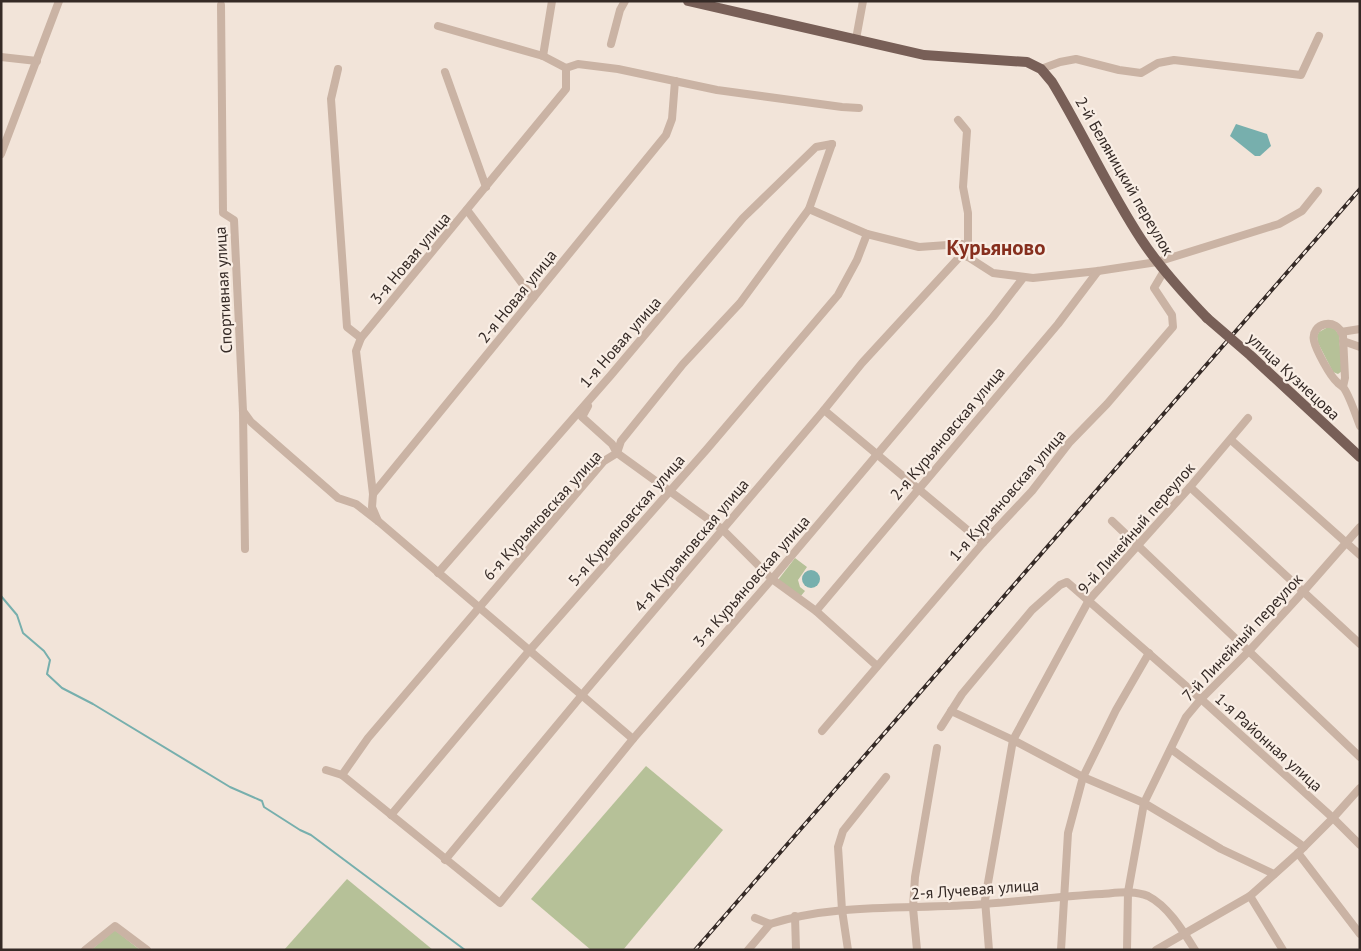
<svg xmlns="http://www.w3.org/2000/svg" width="1361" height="951" font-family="'PT Sans',sans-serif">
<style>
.green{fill:#b6c198}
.water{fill:#77afad}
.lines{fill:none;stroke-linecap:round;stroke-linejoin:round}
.stream{stroke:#77afad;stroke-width:2}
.minor{stroke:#cab3a4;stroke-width:8}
.major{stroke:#785f57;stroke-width:10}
.rail-casing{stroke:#352a26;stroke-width:4}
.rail{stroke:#f9eee5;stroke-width:2;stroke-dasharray:5.5;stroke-linecap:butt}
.major-bridge{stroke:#785f57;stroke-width:10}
.labels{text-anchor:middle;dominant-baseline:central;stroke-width:4.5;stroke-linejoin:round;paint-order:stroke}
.street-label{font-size:16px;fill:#352a26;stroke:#f9eee5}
.district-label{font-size:21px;font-weight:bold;fill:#862e1d;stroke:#f9eee5}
</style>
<rect width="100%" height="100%" fill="#f2e4d9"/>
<g class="green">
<polygon points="1328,327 1335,329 1339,335 1342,371 1338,374 1333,372 1318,343 1317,336 1319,332"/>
<polygon points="795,558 807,567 798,580 800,587 805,591 800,597 778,580"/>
<polygon points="646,766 723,830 623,950 591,950 531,899"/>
<polygon points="347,879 433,950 284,950"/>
<polygon points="115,930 140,950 91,950"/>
</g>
<g class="water">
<polygon points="1236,124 1267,134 1271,146 1260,156 1255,156 1230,136"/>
<circle cx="811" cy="579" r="9"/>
</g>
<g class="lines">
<polyline class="stream" points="1,596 17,615 23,633 44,651 50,660 47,674 62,688 93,704 230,787 262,801 264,807 300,830 311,835 465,950"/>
<g class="minor">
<polyline points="221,5 223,213 234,220 243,411 245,549"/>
<polyline points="438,26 543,56 566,68"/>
<polyline points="856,39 863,1"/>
<polyline points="611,44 620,10 625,1"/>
<polyline points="543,56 552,1"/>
<polyline points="1,57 37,61"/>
<polyline points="566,68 578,64 618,69 717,90 842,107 859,108"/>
<polyline points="338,69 331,99 347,327 361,338"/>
<polyline points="1041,69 1060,62 1076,59 1119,70 1141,73 1158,63 1174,60 1301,75 1319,36"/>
<polyline points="445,72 486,187"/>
<polyline points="958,120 967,131 963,187 968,213 968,257"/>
<polyline points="1,154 59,1"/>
<polyline points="809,209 867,234 919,247 962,244 964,252 968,257 993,273 1033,278 1098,271 1157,262 1279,224 1302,211 1318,191"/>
<polyline points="467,210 533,298"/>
<polyline points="1341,332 1360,329"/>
<polyline points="1343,341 1360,347"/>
<path d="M1343 387 1345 378 1343 336C1337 316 1310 323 1314 341 1316 350 1330 376 1337 382 1338 384 1341 385 1343 387 1349 394 1356 416 1360 426"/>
<polyline points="588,406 582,417 612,444 617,453 722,529 772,579 816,611 877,666"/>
<polyline points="824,410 983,543"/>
<polyline points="243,411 251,422 338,498 356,504 378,521 633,739"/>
<polyline points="1231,440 1360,555"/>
<polyline points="1190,487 1360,644"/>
<polyline points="373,494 356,351 361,338 566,89 566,68"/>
<polyline points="378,521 372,507 373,494 666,135 672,119 675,81"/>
<polyline points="1112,521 1360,757"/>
<polyline points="438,573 611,375 743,218 816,147 832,144"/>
<polyline points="816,611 1058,324 1098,271"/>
<polyline points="951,711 1013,740 1083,777 1144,803 1221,849 1274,874"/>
<polyline points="941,727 962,694 1032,610 1060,585 1067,582 1201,699 1333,818 1360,845"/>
<polyline points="822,731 983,543 1032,491 1069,443 1107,404 1173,327 1172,315 1154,288 1164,271"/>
<polyline points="1171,749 1304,847"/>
<polyline points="326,770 342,775 500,903 633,739 772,579 993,317 1023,278"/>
<polyline points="342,775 368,738 604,461 617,453 621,441 683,364 740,303 809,209 832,144"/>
<polyline points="391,815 529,651 707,449 838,295 857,260 867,234"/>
<polyline points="1298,853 1360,934"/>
<polyline points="445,860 582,695 824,410 862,363 964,252"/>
<polyline points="1250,896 1283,950"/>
<polyline points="795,916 796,950"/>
<path d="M755 918 770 924C839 902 914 910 985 904 1024 901 1063 896 1102 894 1116 893 1135 890 1148 896 1168 906 1183 931 1195 950"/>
<polyline points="85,950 115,926 147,950"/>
<polyline points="748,950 770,924"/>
<polyline points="848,950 842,910 838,847 843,831 886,777"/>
<polyline points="917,950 913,908 915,877 937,748"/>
<polyline points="989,950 985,900 1013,740 1089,600 1190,487 1248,418"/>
<polyline points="1061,950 1068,833 1083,777 1116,710 1149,653"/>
<polyline points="1127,950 1128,892 1144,803 1186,717 1201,699 1249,651 1303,592 1360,527"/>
<polyline points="1156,950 1250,896 1298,853 1333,818 1360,788"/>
</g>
<path class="major" d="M688 1 924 55 1027 62 1041 69 1052 82C1083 133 1108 189 1141 239 1160 268 1183 293 1207 318"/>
<defs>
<polyline id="rail" points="695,950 1360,189"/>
</defs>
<use href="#rail" class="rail-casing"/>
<use href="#rail" class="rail"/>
<polyline class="major-bridge" points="1207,318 1250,355 1360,457"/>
</g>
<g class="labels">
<g class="street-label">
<text transform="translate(1125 176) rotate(60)">2-й Беляницкий переулок</text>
<text transform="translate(410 258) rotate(-50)">3-я Новая улица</text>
<text transform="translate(223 290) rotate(-93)">Спортивная улица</text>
<text transform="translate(517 296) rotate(-51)">2-я Новая улица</text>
<text transform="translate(620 342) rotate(-49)">1-я Новая улица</text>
<text transform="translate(1294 376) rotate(43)">улица Кузнецова</text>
<text transform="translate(947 433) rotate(-50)">2-я Курьяновская улица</text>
<text transform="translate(1007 495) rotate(-49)">1-я Курьяновская улица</text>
<text transform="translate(542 515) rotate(-48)">6-я Курьяновская улица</text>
<text transform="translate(626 520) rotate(-49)">5-я Курьяновская улица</text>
<text transform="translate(1136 528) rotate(-49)">9-й Линейный переулок</text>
<text transform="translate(691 545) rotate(-50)">4-я Курьяновская улица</text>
<text transform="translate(751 581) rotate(-49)">3-я Курьяновская улица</text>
<text transform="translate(1242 637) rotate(-47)">7-й Линейный переулок</text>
<text transform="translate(1269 742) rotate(42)">1-я Районная улица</text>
<text transform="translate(975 889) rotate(-4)">2-я Лучевая улица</text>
</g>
<g class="district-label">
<text x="996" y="247">Курьяново</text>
</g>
</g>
<rect width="1361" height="951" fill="none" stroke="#352a26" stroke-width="5"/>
</svg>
